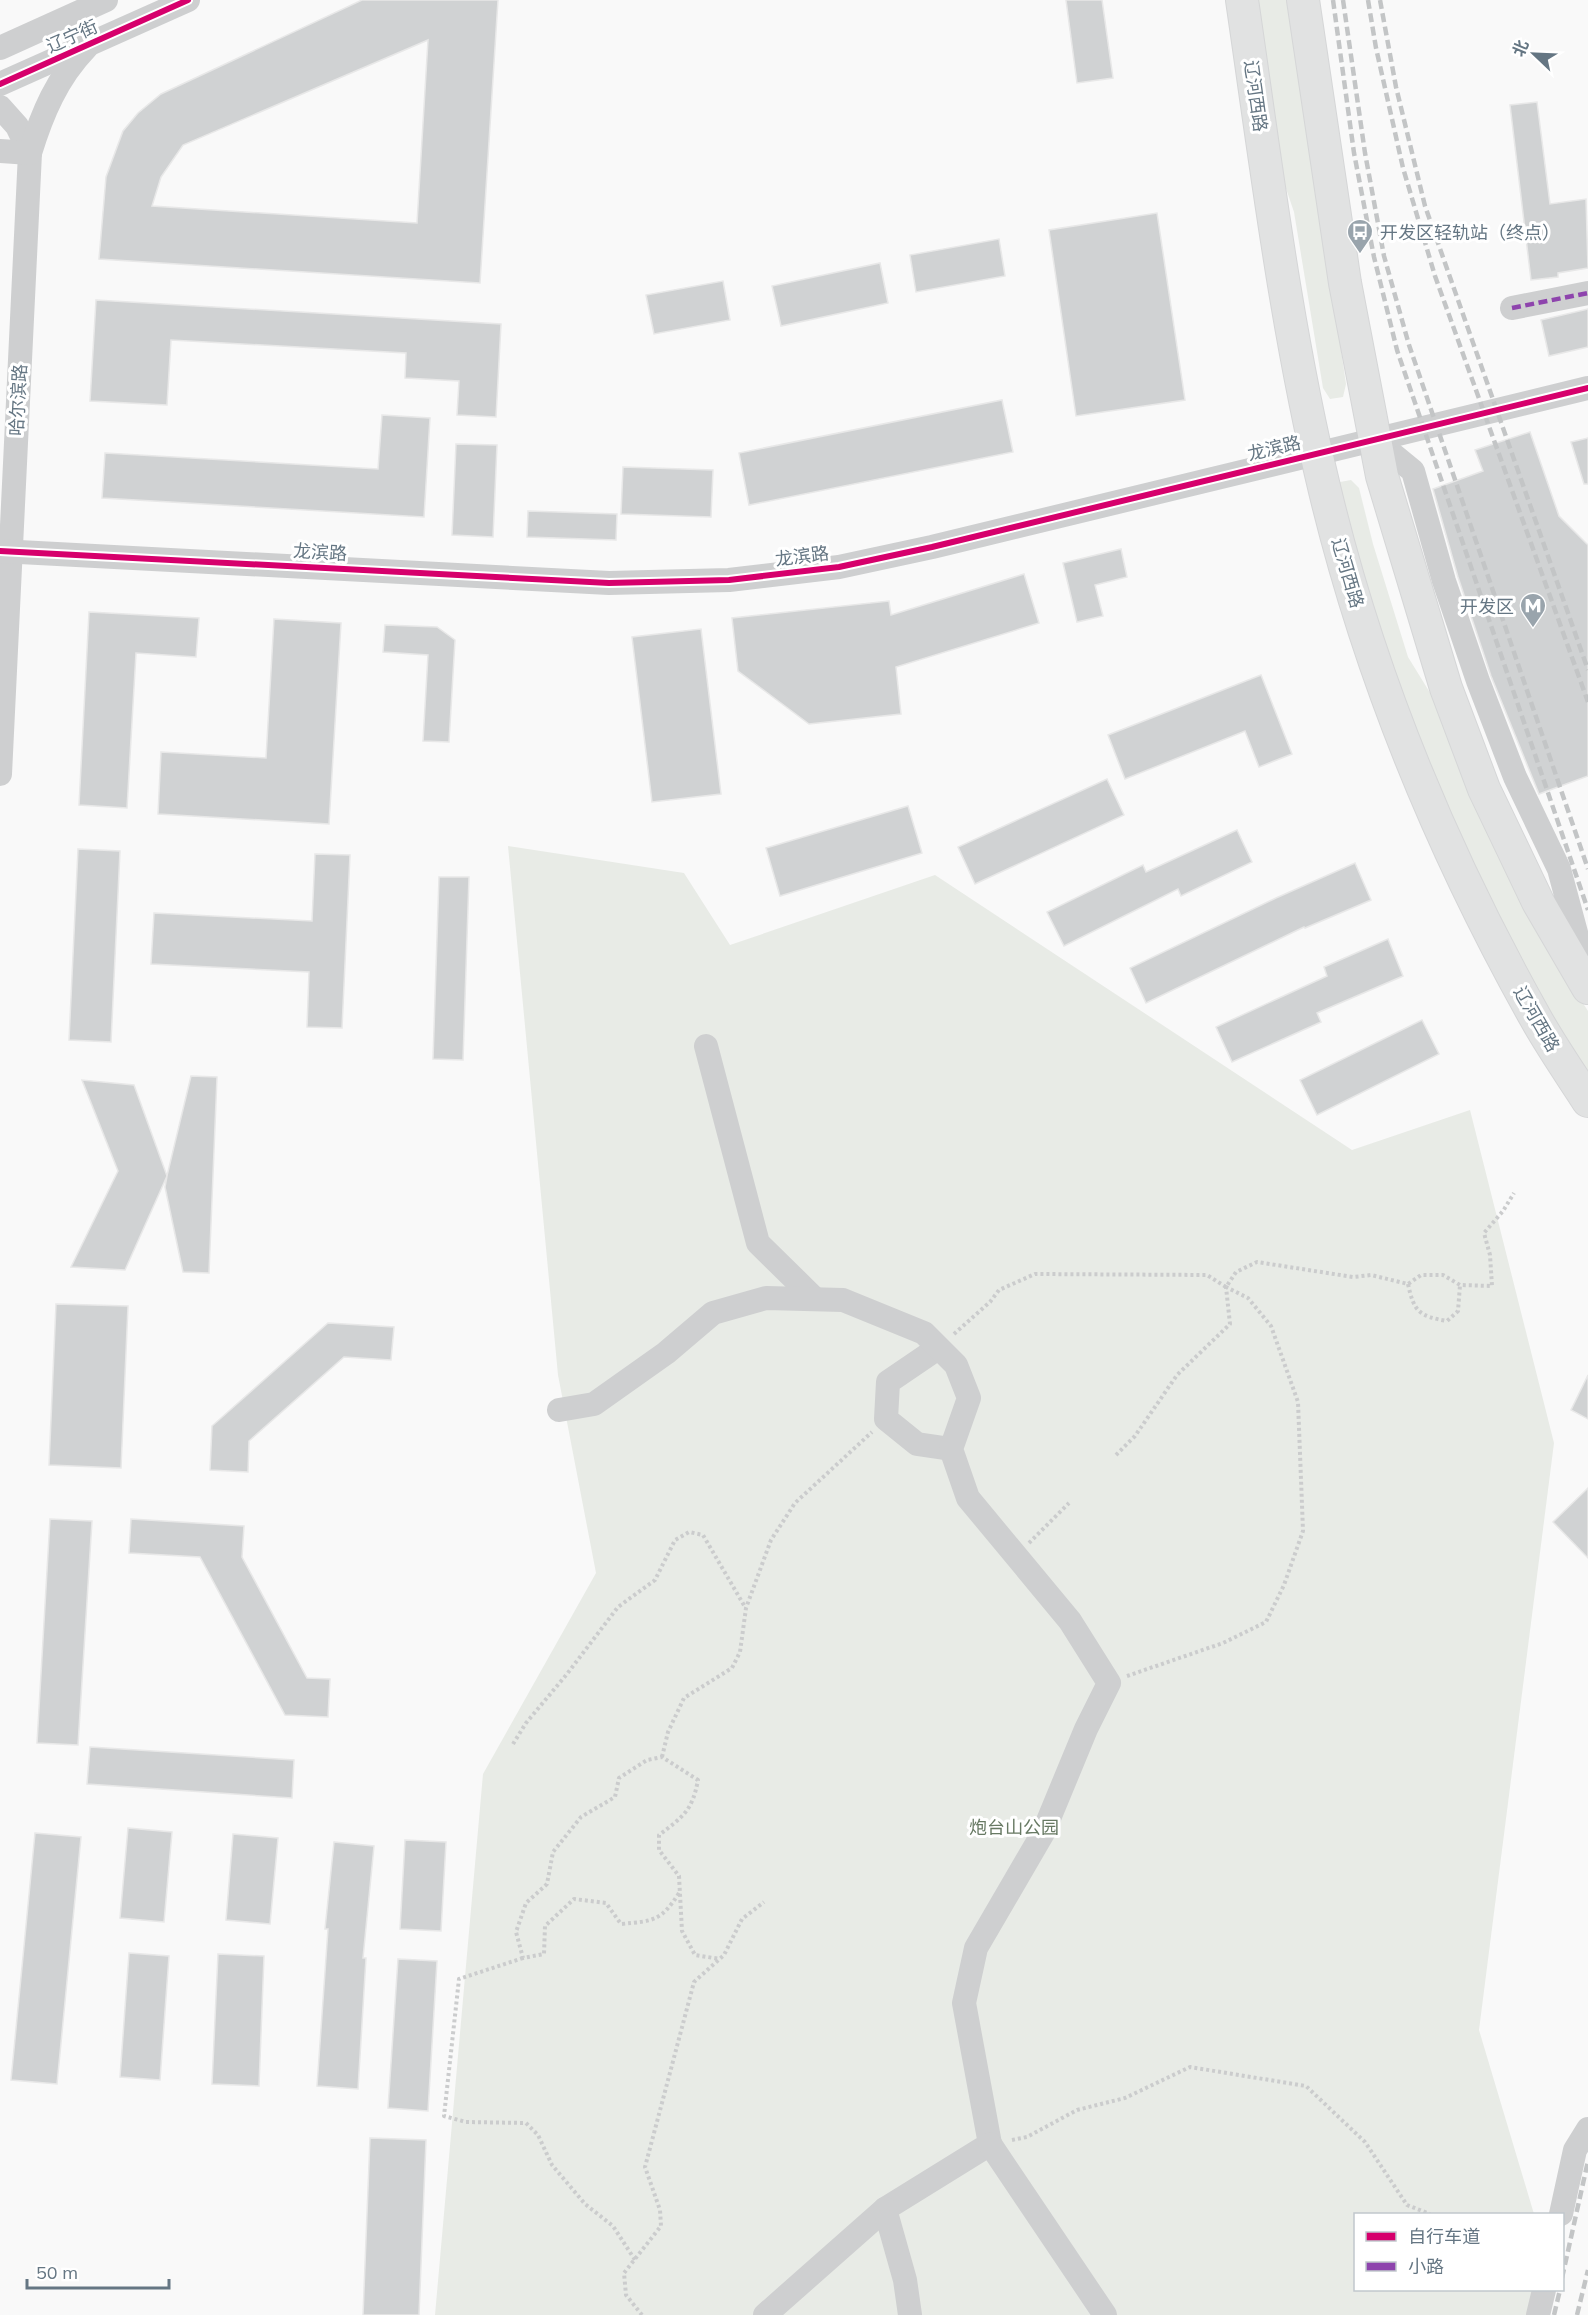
<svg xmlns="http://www.w3.org/2000/svg" width="1588" height="2315" font-family="Mulish,'Noto Sans SC',sans-serif">
<style>
.green{fill:#e8ebe6}
.building{fill:#d0d2d3;stroke:#e8e8e8;stroke-width:1.5;fill-rule:evenodd}
.lines{fill:none;stroke-linecap:round;stroke-linejoin:round}
.major-casing{stroke:#d5d6d7;stroke-width:34}
.path{stroke:#cbcccd;stroke-width:4;stroke-dasharray:3 3;stroke-linecap:butt}
.minor{stroke:#cecfd0;stroke-width:24}
.major{stroke:#e1e2e2;stroke-width:32}
.rail{stroke:#c3c5c6;stroke-width:4.5;stroke-dasharray:9 4.5;stroke-linecap:butt}
.quiet{stroke:#8e44ad;stroke-width:4.5;stroke-dasharray:9 4.5;stroke-linecap:butt}
.cycleway-casing{stroke:#fff;stroke-width:10}
.cycleway{stroke:#d6006c;stroke-width:6}
.labels{text-anchor:middle;dominant-baseline:central;stroke-width:6;stroke-linejoin:round;paint-order:stroke}
.street-label{font-size:18px;fill:#657683;stroke:#fff}
.poi-label{font-size:18px;fill:#657683;stroke:#fff;text-anchor:start}
.park-label{font-size:18px;fill:#687a64;stroke:#fff}
</style>
<rect width="100%" height="100%" fill="#f9f9f9"/>
<g class="green">
<polygon points="1254,0 1289,0 1346,384 1343,397 1330,399 1323,388 1294,212 1277,162"/>
<polygon points="1351,480 1359,488 1373,544 1408,657 1432,696 1464,776 1566,977 1588,1011 1588,1078 1500,927 1416,743 1335,490 1340,482"/>
<polygon points="508,846 684,873 730,945 935,875 1352,1150 1470,1110 1554,1443 1479,2030 1534,2214 1356,2214 1356,2290 1534,2290 1529,2315 435,2315 483,1774 596,1573 558,1375"/>
</g>
<g class="building">
<path d="M362 0H498L480 283 99 259 106 177 123 131 138 113 161 94ZM428 40 417 223 152 206 161 177 183 145Z"/>
<polygon points="1066,0 1102,0 1113,78 1077,83"/>
<polygon points="1537,102 1550,204 1586,199 1588,268 1558,273 1558,277 1531,280 1510,105"/>
<polygon points="1157,213 1185,400 1076,416 1049,230"/>
<polygon points="999,239 1005,276 916,292 910,255"/>
<polygon points="880,263 888,303 781,326 772,286"/>
<polygon points="723,281 730,320 654,334 646,295"/>
<polygon points="96,300 501,324 496,417 457,415 459,381 405,378 406,353 171,340 167,405 90,401"/>
<polygon points="1588,309 1588,347 1549,356 1541,320"/>
<polygon points="1002,400 1013,452 749,505 739,453"/>
<polygon points="382,415 430,418 424,517 102,498 105,453 378,469"/>
<polygon points="1530,432 1559,516 1588,545 1588,776 1539,794 1491,676 1458,577 1433,489 1483,471 1475,450"/>
<polygon points="1588,438 1588,484 1584,484 1571,442"/>
<polygon points="456,444 497,445 493,537 452,535"/>
<polygon points="623,467 713,470 711,517 621,514"/>
<polygon points="528,511 617,514 616,540 527,537"/>
<polygon points="1121,549 1127,577 1095,585 1103,616 1077,622 1063,563"/>
<polygon points="1024,574 1039,623 896,667 901,714 809,724 738,671 732,618 889,601 891,615"/>
<polygon points="89,612 199,618 196,657 136,653 127,808 79,805"/>
<polygon points="274,619 341,623 329,824 158,814 161,752 266,758"/>
<polygon points="385,625 437,627 455,640 449,742 423,741 428,655 383,652"/>
<polygon points="701,629 721,794 652,802 632,637"/>
<polygon points="1261,675 1292,754 1259,767 1245,731 1125,779 1108,735"/>
<polygon points="1107,779 1124,815 975,884 958,847"/>
<polygon points="908,806 922,853 780,896 766,848"/>
<polygon points="1237,830 1252,862 1181,896 1178,889 1064,946 1047,912 1143,865 1146,872"/>
<polygon points="78,849 120,851 111,1042 69,1040"/>
<polygon points="315,854 350,855 342,1028 307,1027 309,972 151,964 154,913 312,921"/>
<polygon points="1355,863 1371,900 1305,928 1304,927 1146,1003 1130,968 1276,898"/>
<polygon points="439,877 469,877 463,1060 433,1059"/>
<polygon points="1388,939 1403,976 1317,1013 1321,1022 1232,1062 1216,1027 1327,976 1324,967"/>
<polygon points="1422,1020 1439,1054 1317,1115 1300,1080"/>
<polygon points="191,1076 217,1077 209,1273 183,1272 165,1187 167,1176 125,1270 71,1267 118,1171 82,1080 134,1085 167,1176"/>
<polygon points="56,1304 128,1306 121,1468 49,1465"/>
<polygon points="328,1323 394,1327 391,1360 344,1357 249,1441 248,1472 210,1470 212,1426"/>
<polygon points="1588,1375 1588,1419 1571,1410"/>
<polygon points="1588,1488 1588,1558 1553,1522"/>
<polygon points="50,1519 92,1521 78,1745 37,1743"/>
<polygon points="131,1519 244,1526 242,1557 307,1678 330,1679 328,1717 285,1715 200,1557 129,1553"/>
<polygon points="90,1747 294,1760 292,1798 87,1784"/>
<polygon points="128,1828 172,1832 164,1922 120,1918"/>
<polygon points="35,1833 81,1837 57,2084 11,2080"/>
<polygon points="233,1834 278,1838 270,1924 226,1920"/>
<polygon points="405,1840 446,1842 441,1931 400,1929"/>
<polygon points="334,1842 374,1846 363,1958 366,1958 358,2089 317,2086 328,1929 325,1929"/>
<polygon points="129,1953 169,1956 160,2080 120,2077"/>
<polygon points="218,1954 264,1956 259,2086 212,2084"/>
<polygon points="398,1959 437,1961 428,2111 388,2108"/>
<polygon points="370,2138 426,2140 419,2315 363,2315"/>
</g>
<g class="lines">
<defs>
<g id="major">
<path d="M1242 0C1266 164 1286 330 1325 491 1369 674 1443 853 1535 1017 1551 1046 1570 1073 1588 1101"/>
<polyline points="1303,0 1345,283 1382,476 1446,688 1484,789 1538,902 1588,988"/>
</g>
</defs>
<use href="#major" class="major-casing"/>
<g class="path">
<path d="M1408 1284C1414 1312 1419 1316 1447 1321L1458 1311 1460 1285"/>
<polyline points="954,1334 990,1302 999,1290 1035,1274 1207,1275 1226,1287 1236,1272 1257,1262 1353,1277 1371,1275 1408,1284 1421,1275 1443,1275 1460,1285 1492,1286 1490,1255 1484,1233 1503,1211 1514,1193"/>
<polyline points="1116,1455 1135,1436 1177,1375 1230,1324 1226,1287"/>
<polyline points="1029,1543 1069,1503"/>
<polyline points="1127,1676 1223,1643 1266,1622 1284,1585 1303,1531 1298,1402 1271,1326 1248,1298 1226,1287"/>
<polyline points="513,1744 526,1723 567,1674 618,1607 655,1580 675,1540 689,1532 703,1535 745,1607"/>
<polyline points="662,1757 668,1732 684,1698 732,1668 740,1652 746,1608 771,1540 795,1503 872,1432"/>
<path d="M679 1893C661 1921 654 1921 621 1924L606 1903 574 1899 545 1926 544 1954 523 1958 516 1932 526 1903 547 1884 553 1852 581 1817 615 1797 619 1778 647 1760 662 1757 698 1780C692 1811 684 1816 659 1835V1850L679 1876 682 1931 695 1955 720 1959"/>
<polyline points="523,1958 459,1979 444,2116 466,2122 526,2123 538,2135 552,2165 585,2204 613,2226 635,2260"/>
<polyline points="1012,2140 1027,2137 1077,2110 1125,2098 1190,2067 1306,2086 1365,2142 1407,2205 1430,2214"/>
<polyline points="642,2315 626,2295 624,2273 661,2226 660,2210 645,2167 694,1982 724,1955 742,1919 764,1902"/>
</g>
<g class="minor">
<polyline points="0,48 106,0"/>
<polyline points="0,84 188,0"/>
<polyline points="0,107 17,126 30,153 0,774"/>
<path d="M0 151 30 153C42 114 57 78 86 48"/>
<polyline points="1512,308 1588,293"/>
<polyline points="1374,439 1413,471 1444,581 1478,681 1515,777 1559,869 1586,970"/>
<polyline points="0,551 609,583 729,580 839,567 932,547 1588,388"/>
<polyline points="706,1046 758,1243 815,1299"/>
<polyline points="938,1348 888,1382 886,1419 917,1444 951,1449"/>
<polyline points="559,1410 594,1404 666,1353 713,1313 766,1298 843,1300 924,1333 956,1365 969,1398 951,1449 968,1498 1070,1621 1109,1683 1086,1729 1043,1833 976,1948 964,2003 990,2144 885,2209 765,2315"/>
<polyline points="990,2144 1105,2315"/>
<polyline points="885,2209 905,2280 910,2315"/>
<polyline points="1561,2214 1575,2150 1588,2129"/>
<polyline points="1538,2315 1544,2290"/>
</g>
<use href="#major" class="major"/>
<g class="rail">
<polyline points="1333,0 1354,153 1374,257 1397,350 1588,910"/>
<polyline points="1343,0 1365,153 1384,256 1409,345 1588,869"/>
<polyline points="1368,0 1376,48 1403,168 1435,276 1588,702"/>
<polyline points="1380,0 1396,87 1425,206 1588,670"/>
<polyline points="1562,2278 1588,2161"/>
<polyline points="1554,2315 1560,2290"/>
<polyline points="1577,2315 1588,2270"/>
</g>
<polyline class="quiet" points="1512,308 1588,293"/>
<defs>
<g id="cycleway">
<polyline points="0,84 188,0"/>
<polyline points="0,551 609,583 729,580 839,567 932,547 1588,388"/>
</g>
</defs>
<use href="#cycleway" class="cycleway-casing"/>
<use href="#cycleway" class="cycleway"/>
</g>
<defs>
<symbol id="bus-pin" viewBox="-11 -11 22 30"><path d="M0 17L-7.5 6A9.5 9.5 0 1 1 7.5 6Z" fill="#99a4ac" stroke="#fff"/><path d="M-5-6H5V4H4V6H2V4H-2V6H-4V4H-5ZM-3.5-4V0h7V-4ZM-3.5 1.2v1.5H-2V1.2ZM2 1.2v1.5H3.5V1.2Z" fill="#fff"/></symbol>
<symbol id="metro-pin" viewBox="-11 -11 22 30"><path d="M0 17L-7.5 6A9.5 9.5 0 1 1 7.5 6Z" fill="#99a4ac" stroke="#fff"/><path d="M-5.5 5V-5H-3L0 0L3-5H5.5V5H3V-.5L0 4L-3-.5V5Z" fill="#fff"/></symbol>
</defs>
<g fill-rule="evenodd">
<use href="#bus-pin" x="1345" y="217" width="30" height="40"/>
<use href="#metro-pin" x="1518" y="591" width="30" height="40"/>
</g>
<g class="labels">
<g class="street-label">
<text transform="translate(72 36) rotate(-24)">辽宁街</text>
<text transform="translate(1256 96) rotate(82)">辽河西路</text>
<text transform="translate(18 400) rotate(-87)">哈尔滨路</text>
<text transform="translate(1274 448) rotate(-13)">龙滨路</text>
<text transform="translate(320 552) rotate(3)">龙滨路</text>
<text transform="translate(802 556) rotate(-7)">龙滨路</text>
<text transform="translate(1348 573) rotate(74)">辽河西路</text>
<text transform="translate(1537 1019) rotate(60)">辽河西路</text>
</g>
<g class="poi-label">
<text x="1380" y="232">开发区轻轨站（终点）</text>
<text x="1514" y="606" text-anchor="end">开发区</text>
</g>
<g class="park-label">
<text x="1014" y="1827">炮台山公园</text>
</g>
</g>
<rect x="1354" y="2213" width="210" height="78" fill="#ffffff" stroke="#c1c8cd" stroke-width="1.5"/>
<rect x="1366" y="2232" width="30" height="9" fill="#d6006c" stroke="#c1c8cd" stroke-width="1.5"/>
<text x="1408" y="2243" font-size="18" fill="#657683">自行车道</text>
<rect x="1366" y="2262" width="30" height="9" fill="#8e44ad" stroke="#c1c8cd" stroke-width="1.5"/>
<text x="1408" y="2273" font-size="18" fill="#657683">小路</text>
<g transform="translate(1534 54) rotate(293)" stroke="#ffffff" stroke-width="4.5" paint-order="stroke">
<path d="M0-4.5L10 22L0 15L-10 22Z" fill="#657683"/>
<text y="-9" font-size="16" font-weight="bold" text-anchor="middle" fill="#657683">北</text>
</g>
<path d="M27 2279v9h142v-9" fill="none" stroke="#657683" stroke-width="3"/>
<text x="36" y="2279" font-size="18" fill="#657683" stroke="#ffffff" stroke-width="4.5" paint-order="stroke">50 m</text>
</svg>
